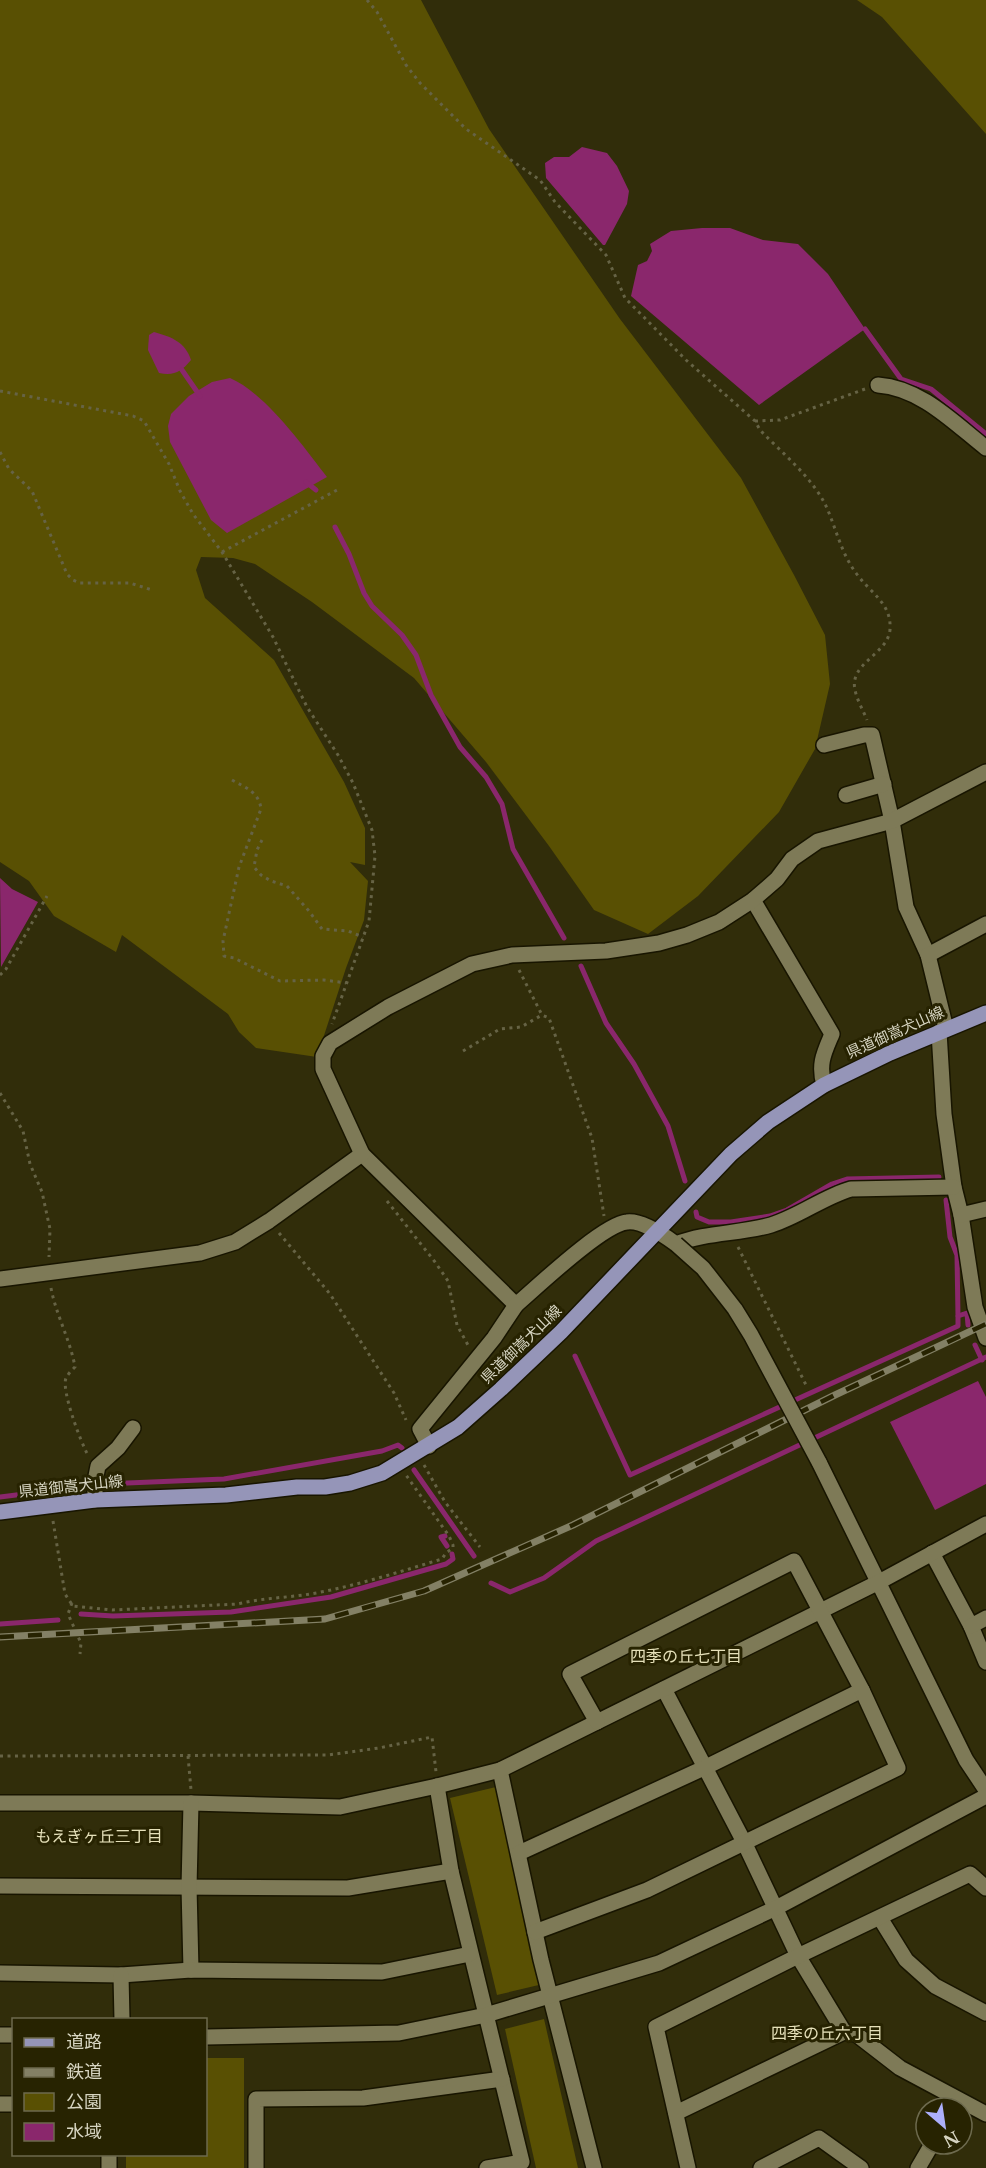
<svg xmlns="http://www.w3.org/2000/svg" width="986" height="2168" font-family="'Libre Baskerville','Noto Sans JP',serif">
<style>
.green{fill:#595003}
.water{fill:#8a276c}
.lines{fill:none;stroke-linecap:round;stroke-linejoin:round}
.stream{stroke:#8a276c;stroke-width:5}
.minor-casing{stroke:#181500;stroke-width:18}
.major-casing{stroke:#181500;stroke-width:18}
.path{stroke:#666345;stroke-width:3;stroke-dasharray:3 4.5;stroke-linecap:butt}
.minor{stroke:#7e7a57;stroke-width:15}
.major{stroke:#9595b8;stroke-width:15}
.rail-casing{stroke:#838065;stroke-width:7}
.rail{stroke:#272301;stroke-width:4.5;stroke-dasharray:14;stroke-linecap:butt}
.minor-bridge-casing{stroke:#181500;stroke-width:18;stroke-linecap:butt}
.minor-bridge{stroke:#7e7a57;stroke-width:15}
.labels{text-anchor:middle;dominant-baseline:central;stroke-width:6;stroke-linejoin:round;paint-order:stroke}
.street-label{font-size:15px;fill:#d7d5c2;stroke:#272301}
.neighbourhood-label{font-size:16px;fill:#e5e0b9;stroke:#272301}
</style>
<rect width="100%" height="100%" fill="#312d0a"/>
<g class="green">
<polygon points="0,0 421,0 489,129 620,319 741,478 794,575 825,635 830,684 815,749 779,812 698,896 648,934 594,910 549,846 486,762 414,678 312,602 255,564 233,558 201,557 196,570 205,598 274,660 344,782 365,828 365,865 350,862 368,881 364,920 346,968 317,1057 256,1048 239,1032 228,1014 122,935 116,952 54,916 29,881 0,862"/>
<polygon points="857,0 986,0 986,134 882,17"/>
<polygon points="496,1787 543,1984 497,1995 450,1798"/>
<polygon points="544,2019 578,2168 536,2168 505,2029"/>
<polygon points="206,2058 244,2058 244,2168 126,2168 126,2155 206,2154"/>
</g>
<g class="water">
<polygon points="582,147 607,153 617,166 629,191 627,204 605,245 603,245 546,178 545,163 554,157 569,157"/>
<polygon points="702,228 730,228 763,240 798,244 828,274 865,329 759,405 631,296 638,265 647,261 652,251 650,244 671,231"/>
<path d="M154 332C172 337 185 342 191 360 181 372 174 376 159 373L148 350 149 335Z"/>
<path d="M230 378C265 393 303 446 327 477L227 533 211 520 170 442 168 426 171 414 189 396 212 382Z"/>
<polygon points="0,878 12,889 38,902 1,967"/>
<polygon points="978,1381 986,1397 986,1484 935,1510 890,1422"/>
</g>
<g class="lines">
<g class="stream">
<polyline points="865,329 901,379 931,389 986,434"/>
<polyline points="182,370 200,396"/>
<polyline points="306,482 316,490"/>
<polyline points="335,527 349,554 364,593 372,606 402,635 416,655 431,695 460,747 486,777 502,804 513,849 564,938"/>
<polyline points="581,966 606,1023 634,1064 668,1126 685,1181"/>
<polyline points="946,1200 950,1237 957,1255 958,1316"/>
<polyline points="696,1212 697,1217 709,1222 731,1222 770,1216 787,1210 832,1184 847,1179 939,1177"/>
<polyline points="975,1345 982,1360"/>
<polyline points="575,1356 630,1475 958,1326 958,1316 967,1313 968,1325"/>
<polyline points="414,1470 474,1556"/>
<polyline points="0,1497 103,1484 224,1479 382,1451 398,1445 402,1448"/>
<polyline points="445,1536 441,1537 447,1546"/>
<polyline points="491,1583 510,1592 544,1578 596,1541 986,1357"/>
<polyline points="81,1614 113,1616 231,1612 331,1597 446,1564 453,1559 452,1554"/>
<polyline points="0,1624 58,1620"/>
</g>
<defs>
<g id="minor">
<path d="M878 385C921 388 954 423 986 448"/>
<polyline points="824,745 864,735 872,735 892,821 906,907 928,955 946,1029"/>
<polyline points="846,795 884,784"/>
<path d="M753 900 832 1034C824 1053 818 1064 824 1085"/>
<polyline points="928,955 986,924"/>
<polyline points="939,1032 944,1114 954,1187 961,1215 975,1307 986,1338"/>
<path d="M954 1187 851 1189C823 1197 800 1216 771 1225 740 1234 707 1232 676 1244 665 1236 642 1220 627 1222 603 1224 537 1287 516 1305L362 1154 323 1069V1056L330 1043 388 1007 472 964 512 955 606 951 659 943 687 935 719 922 753 900 777 879 792 859 818 841 892 821 986 772"/>
<polyline points="961,1215 986,1209"/>
<polyline points="0,1279 200,1253 235,1242 269,1221 362,1154"/>
<polyline points="429,1446 420,1429 494,1338 516,1305"/>
<polyline points="819,1462 966,1760 986,1790"/>
<polyline points="95,1500 95,1481 98,1466 118,1448 133,1428"/>
<polyline points="932,1553 971,1626 986,1662"/>
<polyline points="971,1626 986,1618"/>
<polyline points="664,1689 744,1842 798,1956 844,2032"/>
<polyline points="500,1770 541,1960 594,2168"/>
<polyline points="437,1786 451,1871 522,2162 487,2168"/>
<polyline points="0,1803 191,1803 340,1807 437,1786 500,1770 879,1582 986,1524"/>
<polyline points="519,1853 706,1767 862,1690"/>
<polyline points="0,1886 348,1888 451,1871"/>
<polyline points="880,1918 906,1960 935,1986 986,2013"/>
<polyline points="535,1932 647,1890 898,1768 862,1690 794,1561 570,1674 597,1722"/>
<polyline points="191,1970 189,1887 191,1803"/>
<polyline points="0,1973 121,1975 191,1970 382,1972 470,1954"/>
<polyline points="121,1975 122,2020"/>
<polyline points="0,2035 14,2035"/>
<polyline points="206,2037 399,2033 486,2015 659,1963 776,1908 986,1796"/>
<polyline points="0,2104 14,2104"/>
<polyline points="676,2113 844,2032 856,2034 900,2068 986,2114"/>
<polyline points="109,2154 109,2168"/>
<polyline points="256,2168 256,2099 363,2098 502,2079"/>
<polyline points="688,2168 656,2027 798,1956 970,1874 986,1888"/>
<polyline points="761,2168 819,2138 861,2168"/>
<polyline points="918,2168 932,2144"/>
</g>
<polyline id="major" points="0,1512 95,1500 226,1495 297,1487 325,1487 350,1483 382,1473 458,1427 501,1389 561,1332 731,1154 768,1122 824,1085 890,1053 986,1013"/>
</defs>
<use href="#minor" class="minor-casing"/>
<use href="#major" class="major-casing"/>
<g class="path">
<path d="M367 0 377 12 406 65 420 83 466 129 540 180 555 202 606 255 625 298 686 360 755 421 760 430C782 453 812 477 826 506 836 528 841 553 856 573 870 593 892 603 890 630 887 655 849 663 855 690 857 700 863 710 867 720"/>
<polyline points="0,391 133,416 144,421 169,464 180,491 193,514 222,552 273,637 307,707 338,755 353,783 372,830 375,856 369,921 332,1024"/>
<polyline points="755,421 780,420 865,389"/>
<polyline points="0,452 9,469 32,491 67,574 73,580 80,583 130,583 152,590"/>
<polyline points="222,552 337,490"/>
<path d="M232 780C246 788 259 792 261 809L239 867 223 941 224 956 234 958 280 981 324 980 346 983"/>
<polyline points="262,840 257,850 254,867 261,875 271,881 287,886 309,911 322,929 348,931 363,937"/>
<polyline points="519,970 542,1015 549,1018 592,1138 604,1216"/>
<polyline points="0,975 6,969 47,896"/>
<polyline points="463,1051 500,1029 521,1027 542,1015"/>
<polyline points="0,1093 23,1131 30,1164 42,1192 50,1229 49,1257"/>
<polyline points="387,1201 435,1262 448,1281 457,1325 469,1347"/>
<polyline points="279,1233 330,1294 394,1393 406,1420"/>
<polyline points="738,1247 807,1387"/>
<path d="M51 1288C56 1315 70 1339 75 1367 72 1370 68 1374 66 1378 61 1390 81 1443 88 1455"/>
<polyline points="424,1465 445,1502 480,1547"/>
<path d="M53 1521 65 1594 73 1606 112 1610 238 1604C265 1597 293 1598 321 1592 362 1584 402 1571 442 1559L446 1553 453 1548V1545L449 1536 406 1475"/>
<polyline points="72,1603 68,1614 81,1643 80,1654"/>
<polyline points="0,1756 328,1755 379,1748 432,1737 436,1772"/>
<polyline points="188,1756 191,1790"/>
</g>
<use href="#minor" class="minor"/>
<use href="#major" class="major"/>
<defs>
<polyline id="rail" points="0,1637 325,1619 424,1591 573,1525 835,1395 986,1324"/>
</defs>
<use href="#rail" class="rail-casing"/>
<use href="#rail" class="rail"/>
<defs>
<polyline id="minor-bridge" points="676,1244 703,1268 735,1309 751,1335 819,1462"/>
</defs>
<use href="#minor-bridge" class="minor-bridge-casing"/>
<use href="#minor-bridge" class="minor-bridge"/>
</g>
<g class="labels">
<g class="street-label">
<text transform="translate(895 1032) rotate(-24)">県道御嵩犬山線</text>
<text transform="translate(521 1344) rotate(-44)">県道御嵩犬山線</text>
<text transform="translate(71 1486) rotate(-6)">県道御嵩犬山線</text>
</g>
<g class="neighbourhood-label">
<text x="686" y="1656">四季の丘七丁目</text>
<text x="99" y="1836">もえぎヶ丘三丁目</text>
<text x="827" y="2033">四季の丘六丁目</text>
</g>
</g>
<rect x="12" y="2018" width="195" height="138" fill="#272301" stroke="#6d6a4e" stroke-width="1.5"/>
<rect x="24" y="2038" width="30" height="9" fill="#9595b8" stroke="#6d6a4e" stroke-width="1.5"/>
<text x="66" y="2048" font-size="18" fill="#d7d5c2">道路</text>
<rect x="24" y="2068" width="30" height="9" fill="#838065" stroke="#6d6a4e" stroke-width="1.5"/>
<text x="66" y="2078" font-size="18" fill="#d7d5c2">鉄道</text>
<rect x="24" y="2093" width="30" height="18" fill="#595003" stroke="#6d6a4e" stroke-width="1.5"/>
<text x="66" y="2108" font-size="18" fill="#d7d5c2">公園</text>
<rect x="24" y="2123" width="30" height="18" fill="#8a276c" stroke="#6d6a4e" stroke-width="1.5"/>
<text x="66" y="2138" font-size="18" fill="#d7d5c2">水域</text>
<g transform="translate(944 2126) rotate(151)"><circle r="28" fill="#272301" stroke="#6d6a4e" stroke-width="1.5"/>
<path d="M0-4.5L10 22L0 15L-10 22Z" fill="#acaffb"/>
<text y="-9" font-size="16" font-weight="bold" text-anchor="middle" fill="#d7d5c2">N</text>
</g>
</svg>
